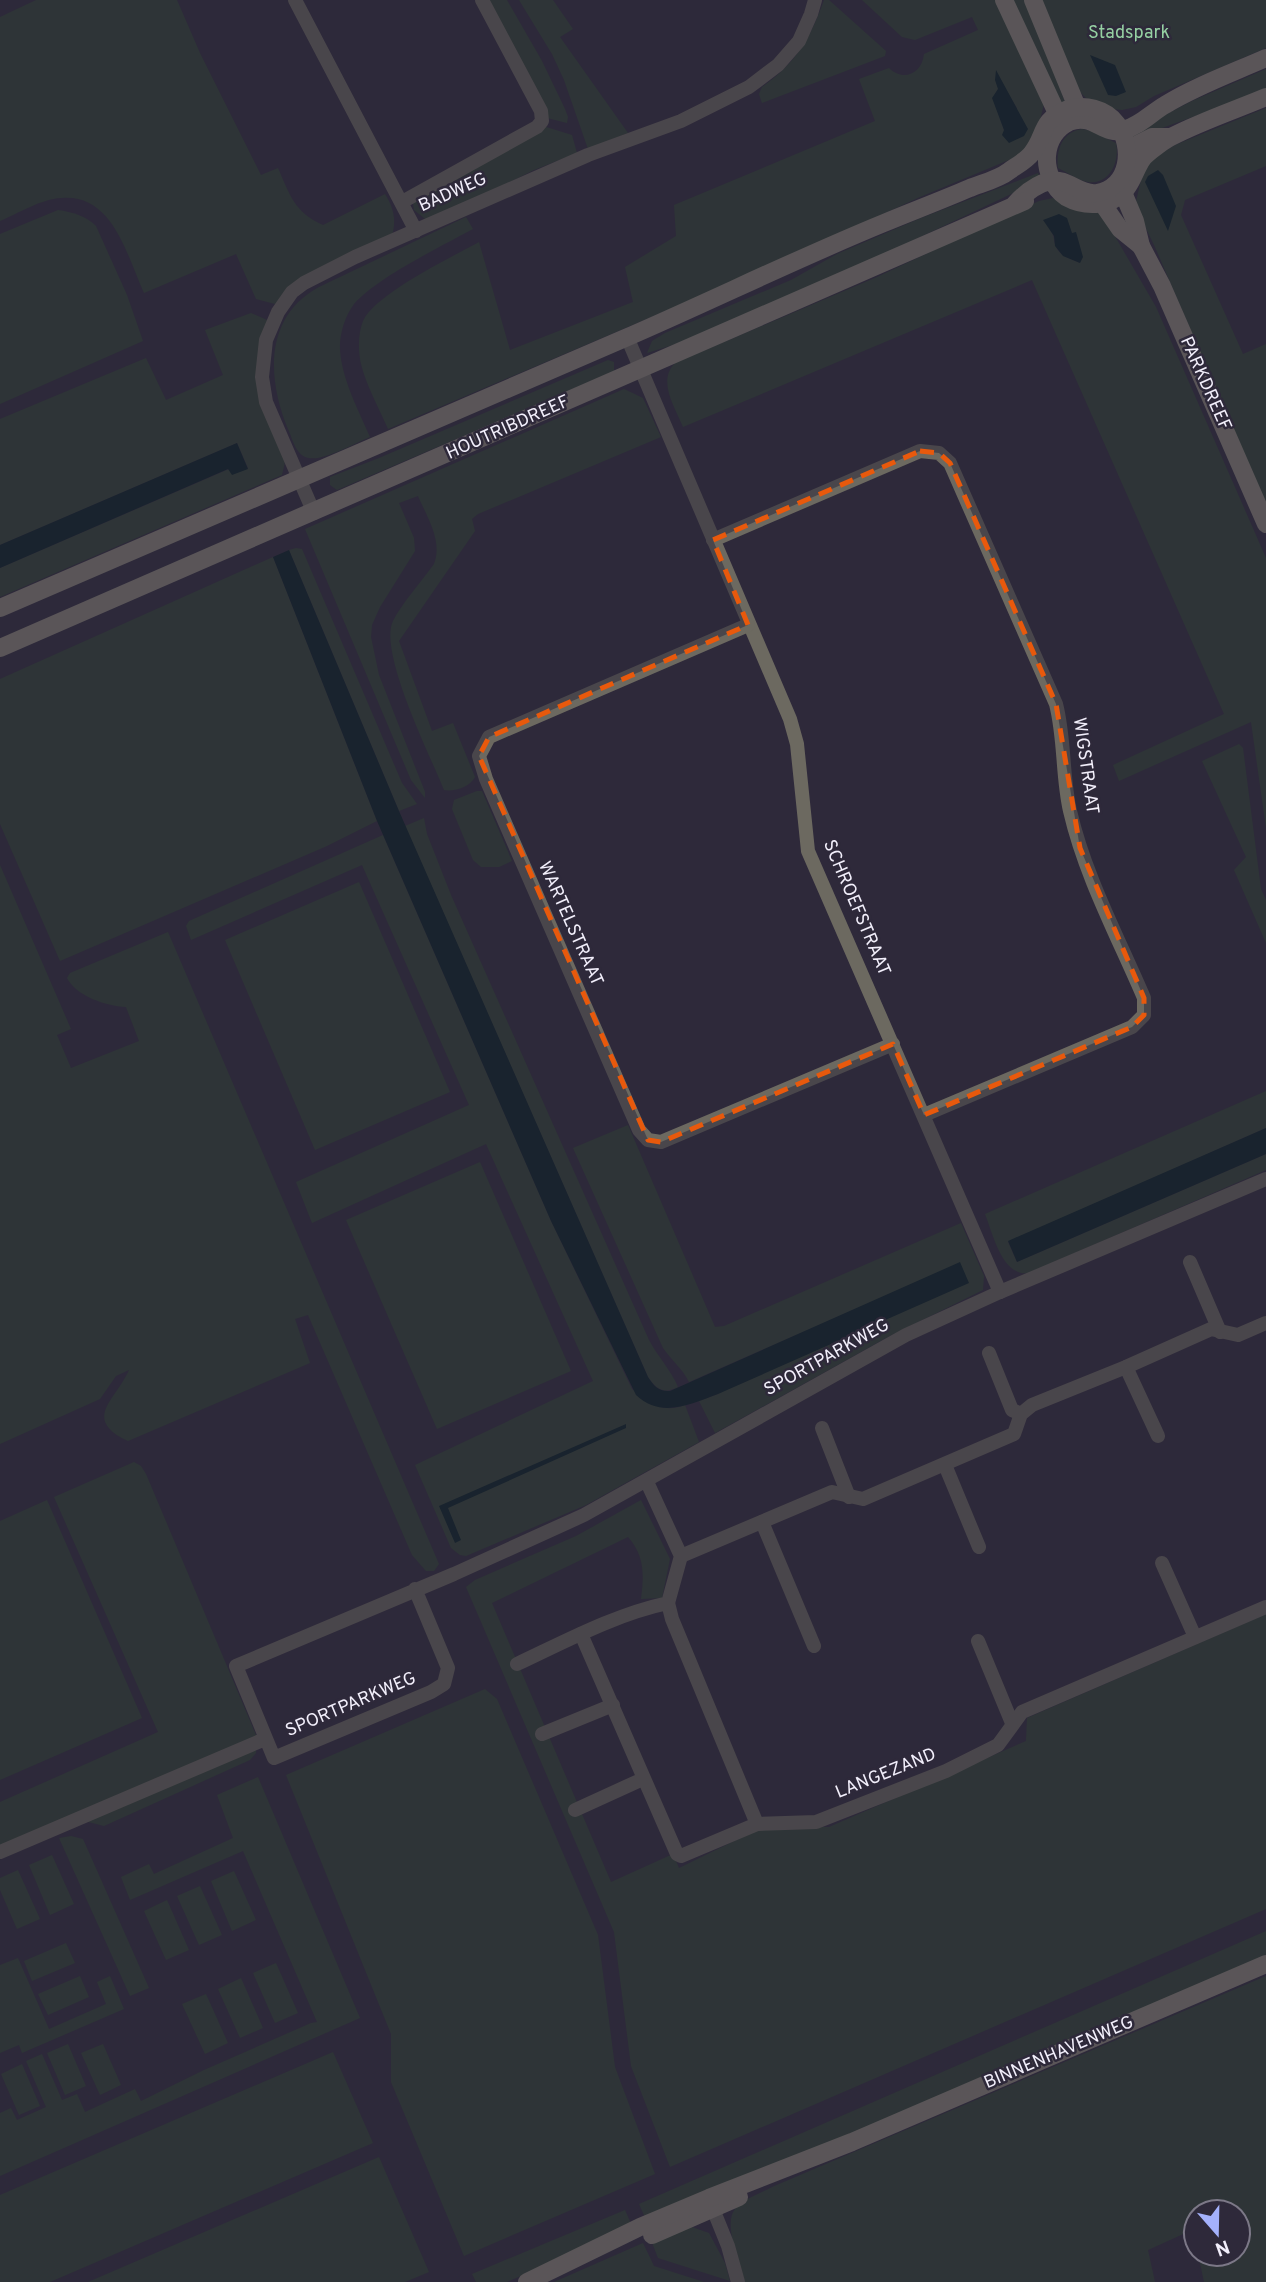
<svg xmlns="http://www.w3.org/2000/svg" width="1266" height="2282" font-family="Overpass,sans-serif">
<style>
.green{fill:#2f4233;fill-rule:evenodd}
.water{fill:#011b20}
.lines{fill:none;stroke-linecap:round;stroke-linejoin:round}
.street{stroke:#6c6960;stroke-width:14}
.secondary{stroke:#908b7d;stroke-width:18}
.marked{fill:none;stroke:#e8590c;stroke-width:5;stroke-dasharray:14 9;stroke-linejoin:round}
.labels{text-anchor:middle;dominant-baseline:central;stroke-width:5;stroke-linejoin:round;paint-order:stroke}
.park-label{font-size:18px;fill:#96d0a3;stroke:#2e293a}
.street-label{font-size:18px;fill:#f2effb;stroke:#2e293a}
</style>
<rect width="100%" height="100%" fill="#2e293a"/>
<g class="green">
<path d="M36 0H177L200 53 261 175 278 168C290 195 294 212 323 225L385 194C394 208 397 222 391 238L275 304 256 299 236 254 144 293C127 256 113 193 61 198 41 199 19 213 0 221V17Z"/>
<polygon points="487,0 507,0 542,61 565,109 568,117 567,123 547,118"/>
<polygon points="519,0 553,0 573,29 560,37 628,133 588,149 564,80 552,54"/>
<path d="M824 0H829L886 51 885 56 762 103 759 94 762 87C796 63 810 39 824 0Z"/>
<path d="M862 0H996L1044 104 1040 120 1029 145 1016 157 920 197 764 269 388 429C379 408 366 385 361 364 358 350 358 334 363 321 375 294 452 257 479 242L510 350 633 302 625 267 676 236 674 205 875 121 859 79 889 68C903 82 922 74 924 54L978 30 972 17 915 40 902 37ZM998 89 1008 94 1017 108 1004 130 993 98Z"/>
<polygon points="1009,0 1027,0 1065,102 1061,103"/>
<polygon points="1038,0 1266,0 1266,48 1154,96 1136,107 1122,110 1113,109 1086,98 1074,86"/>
<polygon points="1266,69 1266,88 1215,109 1134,138 1132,132 1192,101"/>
<polygon points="1266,108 1266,166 1185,200 1181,215 1243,354 1266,344 1266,506 1155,247 1135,206 1143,171 1155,157 1175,145"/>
<polygon points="543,126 572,135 577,153 534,170 429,222 414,210 413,203"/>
<path d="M1082 129 1092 131 1116 143C1120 161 1110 185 1088 182 1079 181 1067 172 1058 168 1056 150 1062 132 1082 129Z"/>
<polygon points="1038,173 1041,180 897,248 676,344 647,353 652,341 665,333 791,280 837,254 921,218"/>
<path d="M1053 198 1099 213 1105 219 1156 307 1266 558V828L1251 722 1119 781 1113 765 1224 714 1032 280 683 427C675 407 657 381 675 363L877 277 1039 201ZM1050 230 1072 233 1080 263C1071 259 1060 256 1056 247 1053 240 1055 236 1050 230Z"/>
<path d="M58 210C72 212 86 216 96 226L127 295 143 341 0 404V234Z"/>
<path d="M466 217 473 229C440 247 378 277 354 304 345 316 339 335 340 350 342 380 358 409 370 437 355 443 324 461 309 458 296 456 293 440 288 429 267 378 264 317 319 287Z"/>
<polygon points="251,313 267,320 268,325 258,354 285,462 282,475 0,597 0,568 229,469 248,468 237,443 0,545 0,419 146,358 166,400 223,375 205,330"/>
<polygon points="608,360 614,362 614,371 337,490 330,485 330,477 379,458"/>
<path d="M624 389 643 398 661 437 478 514 472 519 475 531 399 641 432 731 453 723 475 777C470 787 454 792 444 790 431 757 378 652 393 621 402 603 422 581 434 564 443 541 427 517 418 496L399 503 414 538 415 551 380 607 372 625 371 637 379 675 425 792V798L411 780 305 529Z"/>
<polygon points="296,548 302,549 402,783 417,804 399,811 289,550"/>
<polygon points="273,557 377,821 327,846 60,961 0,824 0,679"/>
<polygon points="1239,744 1243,748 1261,889 1266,900 1266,943 1234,870 1246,857 1202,761"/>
<polygon points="477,791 482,791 512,861 499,867 481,867 473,860 452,809 454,800"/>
<path d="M424 818 427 834 451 895 649 1340C658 1357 671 1370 678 1387 664 1394 657 1390 648 1377L405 826Z"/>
<path d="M383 835 551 1221 632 1389C649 1403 662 1414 685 1405L699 1442 586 1505 466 1556 460 1555 451 1548 415 1465 593 1381 486 1144 312 1223 296 1182 469 1105 362 865 191 940 186 926 189 921Z"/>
<path d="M0 865 71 1029 57 1035 71 1068 139 1041 126 1007C106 1006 76 996 67 978L70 973 168 932 439 1564 434 1571H426L412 1555 308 1315 295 1319 310 1363 128 1441C81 1419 116 1400 129 1370L116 1376 100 1399 0 1444Z"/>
<polygon points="359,882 450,1092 315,1150 225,940"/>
<path d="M1266 1091V1128L1008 1242 1017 1262 1266 1154V1170L1029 1273C1002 1277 993 1234 985 1214Z"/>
<path d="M628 1125 715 1327 724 1326 961 1223 984 1276 983 1290 886 1338 715 1433 699 1401 718 1394 960 1263 689 1382C682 1368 672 1361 663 1348L573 1148Z"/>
<polygon points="480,1162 571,1371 437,1429 346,1220"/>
<polygon points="134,1462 141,1466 146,1474 256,1735 256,1753 250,1760 104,1826 73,1818 0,1846 0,1802 158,1732 54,1497"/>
<polygon points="47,1500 142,1718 0,1780 0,1521"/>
<path d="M641 1500 670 1559 662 1598 641 1599C644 1575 645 1556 628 1537L492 1603 611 1882 673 1854 679 1868 765 1826 829 1827 1026 1741 1027 1718 1266 1614V1909L670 2167 631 2066 614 1932 466 1587 475 1580 576 1536Z"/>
<polygon points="485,1689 497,1699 598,1935 615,2067 655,2174 464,2256 391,2082 391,2034 286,1775"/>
<polygon points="258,1777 360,2018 0,2176 0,2113 11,2108 17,2120 46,2107 26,2061 42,2054 62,2100 77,2094 85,2112 135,2089 141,2101 204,2070 311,2023 317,2022 243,1851 130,1900 121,1877 149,1864 154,1874 233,1838 217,1795"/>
<polygon points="71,1836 83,1839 149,1988 130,1996 59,1838"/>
<polygon points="52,1855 74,1904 50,1915 29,1865"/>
<polygon points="18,1870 40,1919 17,1929 0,1890 0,1878"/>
<polygon points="234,1871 256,1920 232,1931 211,1881"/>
<polygon points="200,1886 222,1935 199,1945 177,1896"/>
<polygon points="167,1900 189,1950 166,1960 144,1911"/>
<polygon points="1266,1931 1266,1955 647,2222 639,2204"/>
<polygon points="66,1943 75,1963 32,1981 24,1961"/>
<polygon points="18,1958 49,2029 106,2004 97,1982 110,1976 124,2009 22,2053 19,2045 0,2053 0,1965"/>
<polygon points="276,1963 298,2013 275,2023 253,1973"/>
<polygon points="80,1976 89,1997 48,2015 38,1994"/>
<path d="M1266 1976V2282H1204L1198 2254H1238V2212H1196V2247L1192 2230 1148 2250 1155 2282H745C740 2263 721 2221 737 2207 746 2198 761 2193 772 2187Z"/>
<polygon points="241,1978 263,2028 240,2038 218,1989"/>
<polygon points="206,1994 228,2043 205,2054 182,2004"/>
<polygon points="68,2044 86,2086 65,2095 47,2053"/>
<polygon points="103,2044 121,2085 100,2095 81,2053"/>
<polygon points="333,2052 373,2143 50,2282 0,2282 0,2195"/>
<polygon points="22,2064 40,2106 19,2115 1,2074"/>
<polygon points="379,2157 429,2272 405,2282 88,2282"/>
<polygon points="625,2210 633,2228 507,2282 476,2282 472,2274"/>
<polygon points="689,2226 709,2233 725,2263 730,2281 658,2258 651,2240"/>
<polygon points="643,2243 654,2266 704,2282 554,2282"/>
</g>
<g class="water">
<polygon points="1090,55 1115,65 1126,92 1116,96 1108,95"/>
<polygon points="996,70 1028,129 1024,136 1009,143 1002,135 1004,130 992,98 998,89 995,80"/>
<polygon points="1158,170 1163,175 1176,206 1168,231 1145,182 1148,176"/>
<polygon points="1059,214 1067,218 1072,233 1076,232 1083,257 1080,263 1063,256 1055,246 1054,236 1043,220"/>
<polygon points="237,443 248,469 232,475 228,469 0,568 0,545"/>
<path d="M289 550 399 811 648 1377C654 1386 659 1392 670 1391L960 1262 969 1283 718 1394C691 1404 661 1419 636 1395L551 1221 377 821 273 557Z"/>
<polygon points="1266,1128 1266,1154 1017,1262 1008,1241"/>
<polygon points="626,1424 626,1428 448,1508 461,1540 455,1543 439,1506"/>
</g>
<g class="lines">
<g class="street">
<polyline points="295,0 416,231"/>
<polyline points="402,202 537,127 542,121 541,111 482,0"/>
<polyline points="627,337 790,719 797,744 808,851 1000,1292"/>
<polyline points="314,513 266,402 262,377 266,340 278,312 292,292 304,283 355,257 588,155 681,121 749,87 778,65 799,41 811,14 815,0"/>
<path d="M713 540 920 451 939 453 950 463 1056 704C1065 739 1062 776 1070 811 1085 876 1118 937 1144 998V1015L1132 1027 924 1115"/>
<polyline points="748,625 489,737 479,756 486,779 639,1130 648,1140 661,1142 893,1044"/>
<polyline points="1190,1262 1220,1332"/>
<polyline points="989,1353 1012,1410 1021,1414"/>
<polyline points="1126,1367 1158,1436"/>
<polyline points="822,1428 849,1497"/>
<polyline points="945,1465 979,1547"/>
<polyline points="762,1522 814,1646"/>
<polyline points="681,1556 832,1492 863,1499 1014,1434 1021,1414 1032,1405 1126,1367 1211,1329 1238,1335 1266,1323"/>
<polyline points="1162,1563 1195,1637"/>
<polyline points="415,1589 448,1668 444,1684 431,1692 274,1758 236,1666 454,1574 584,1515 906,1335 1000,1292 1266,1179"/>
<polyline points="668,1603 672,1619 757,1824"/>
<polyline points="581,1634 677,1854 681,1856 757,1824 816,1822 946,1771 998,1745 1022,1712 1266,1607"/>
<polyline points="978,1641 1012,1723"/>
<path d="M517 1664C566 1641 616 1614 668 1603L681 1556 647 1482"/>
<polyline points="542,1734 613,1705"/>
<polyline points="575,1810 643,1779"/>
<polyline points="0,1852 265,1739"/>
<polyline points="709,2199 728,2246 738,2282"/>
</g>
<g class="secondary">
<polyline points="1004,0 1055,109 1060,125"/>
<polyline points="1033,0 1077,107"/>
<path d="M1266 58C1232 73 1196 86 1165 105 1151 113 1141 125 1124 130 1104 137 1093 112 1069 122 1056 128 1048 141 1047 156 1046 170 1053 189 1066 197 1086 208 1115 207 1128 186 1134 177 1137 166 1143 158 1148 152 1166 139 1173 136 1202 121 1235 110 1266 97"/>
<polyline points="1128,149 1152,137 1170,137"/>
<polyline points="1119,183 1135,221 1141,246 1162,286 1266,524"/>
<polyline points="1102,203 1120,229 1141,246"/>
<path d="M0 608C207 517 415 428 623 339 711 301 796 259 884 223 913 211 942 200 970 188 983 183 999 179 1009 171 1016 166 1027 160 1032 153 1046 135 1040 121 1066 110 1084 103 1106 109 1117 124 1134 147 1130 187 1097 193 1080 196 1067 177 1050 181 1036 184 1024 194 1015 204"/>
<polyline points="0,648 1025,201"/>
<polyline points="652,2235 739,2197"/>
<polyline points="527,2282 640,2227 709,2198 852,2142 1266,1964"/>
</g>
</g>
<path d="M0 0H1266V2282H0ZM920 451 939 453 950 463 1056 704 1080 848 1144 998V1015L1132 1027 924 1115 893 1044 661 1142 648 1140 479 756 489 737 748 625 713 540Z" fill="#2e293a" fill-opacity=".55" fill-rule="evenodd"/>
<path class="marked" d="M920 451 939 453 950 463 1056 704 1080 848 1144 998V1015L1132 1027 924 1115 893 1044 661 1142 648 1140 479 756 489 737 748 625 713 540Z"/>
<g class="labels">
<g class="park-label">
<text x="1129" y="33">Stadspark</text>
</g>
<g class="street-label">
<text transform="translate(453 193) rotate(-24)">BADWEG</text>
<text transform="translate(1205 384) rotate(66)">PARKDREEF</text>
<text transform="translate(508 428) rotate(-24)">HOUTRIBDREEF</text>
<text transform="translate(1085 766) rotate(82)">WIGSTRAAT</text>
<text transform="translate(856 908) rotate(67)">SCHROEFSTRAAT</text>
<text transform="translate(570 924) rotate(66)">WARTELSTRAAT</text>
<text transform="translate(827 1358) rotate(-29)">SPORTPARKWEG</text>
<text transform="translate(351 1705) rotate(-23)">SPORTPARKWEG</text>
<text transform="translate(886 1774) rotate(-22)">LANGEZAND</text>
<text transform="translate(1059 2053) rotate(-23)">BINNENHAVENWEG</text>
</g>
</g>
<g transform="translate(1217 2233) rotate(160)"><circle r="33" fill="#2e293a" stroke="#7c7887" stroke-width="2"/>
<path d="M0-5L12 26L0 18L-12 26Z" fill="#a4b1fc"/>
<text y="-10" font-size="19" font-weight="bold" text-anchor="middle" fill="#f2effb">N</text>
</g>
</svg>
